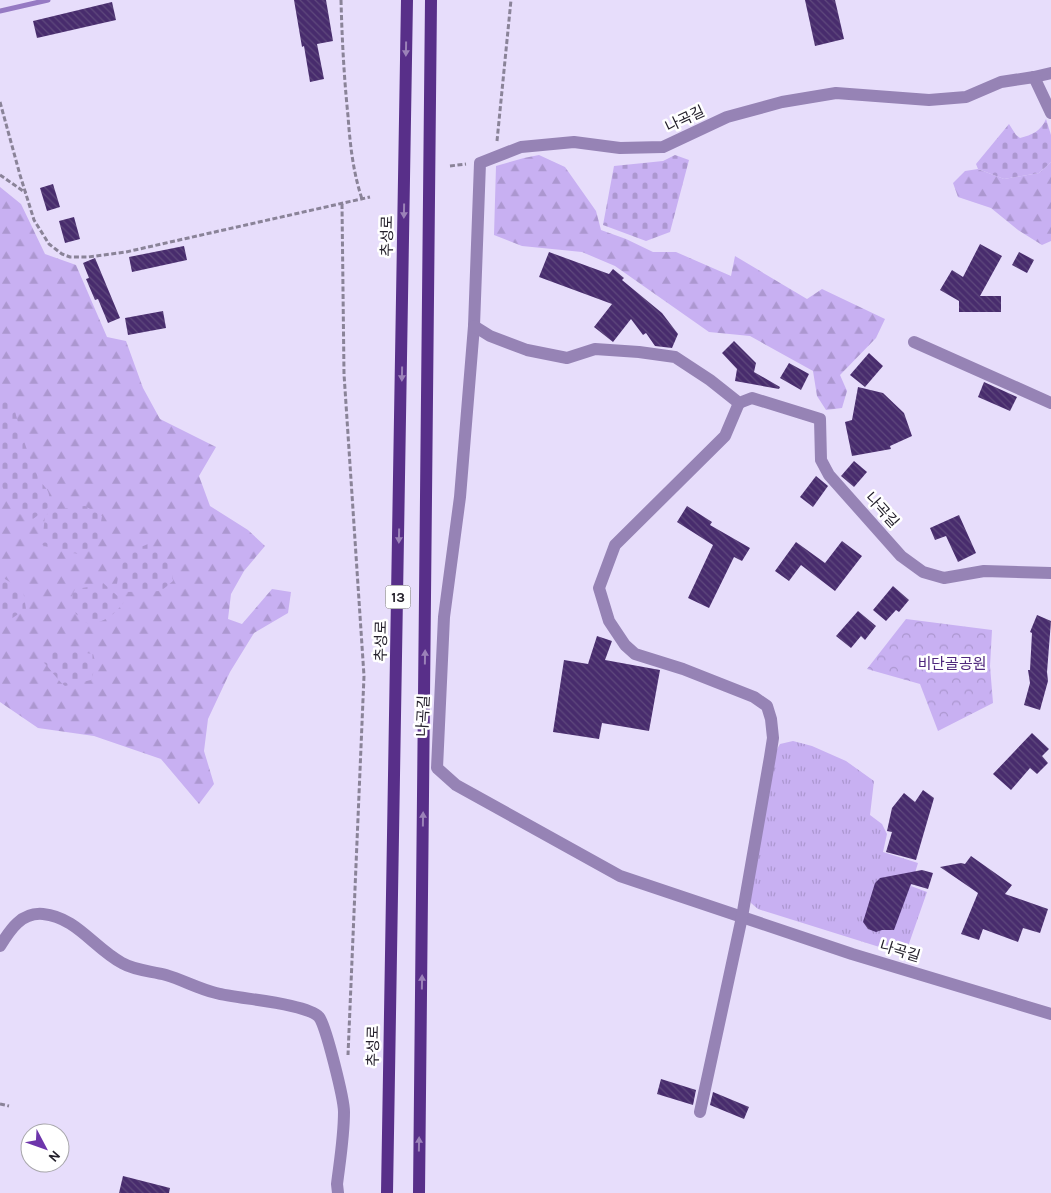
<svg xmlns="http://www.w3.org/2000/svg" width="1051" height="1193" font-family="Karla,'Noto Sans KR',sans-serif">
<style>
.grass{fill:url(#grass-tufts)}
.forest{fill:url(#forest-firs)}
.cemetery{fill:url(#cemetery-stones)}
.park{fill:url(#park-crowns)}
.lines{fill:none;stroke-linecap:round;stroke-linejoin:round}
.stream{stroke:#967ac3;stroke-width:5}
.building{fill:url(#building-back-hatch)}
.path{stroke:#8a8398;stroke-width:3;stroke-dasharray:5 2.5;stroke-linecap:butt}
.minor{stroke:#9683b5;stroke-width:12}
.major{stroke:#582f89;stroke-width:12}
.oneway{fill:#9b82b8}
.labels{text-anchor:middle;dominant-baseline:central;stroke-width:5;stroke-linejoin:round;paint-order:stroke}
.shield{fill:#fff;stroke:#66636b;stroke-width:1}
.shield-label{font-size:14px;font-weight:bold;fill:#24202b}
.street-label{font-size:15px;fill:#24202b;stroke:#fff}
.park-label{font-size:15px;fill:#4f277d;stroke:#fff}
</style>
<defs>
<pattern id="grass-tufts" width="24" height="20" patternUnits="userSpaceOnUse" patternTransform="scale(1.25)"><rect width="24" height="20" fill="#c8b0f2"/><path d="M3 7l-1-3M5 7V3M7 7l1-3M15 17l-1-3M17 17v-4M19 17l1-3" fill="none" stroke="#ac97d0"/></pattern>
<pattern id="forest-firs" width="22" height="20" patternUnits="userSpaceOnUse" patternTransform="scale(1.25)"><rect width="22" height="20" fill="#c8b0f2"/><path d="M5 1l3.5 6h-7zM16 11l3.5 6h-7z" fill="#ac97d0"/></pattern>
<pattern id="cemetery-stones" width="16" height="16" patternUnits="userSpaceOnUse" patternTransform="scale(1.25)"><rect width="16" height="16" fill="#c8b0f2"/><path d="M2 7V4a2 2 0 0 1 4 0v3zM10 15v-3a2 2 0 0 1 4 0v3z" fill="#ac97d0"/></pattern>
<pattern id="park-crowns" width="20" height="18" patternUnits="userSpaceOnUse" patternTransform="scale(1.25)"><rect width="20" height="18" fill="#c8b0f2"/><path d="M2 6a3 3 0 1 1 6 0M12 15a3 3 0 1 1 6 0" fill="none" stroke="#ac97d0"/></pattern>
<pattern id="building-back-hatch" width="6" height="6" patternUnits="userSpaceOnUse" patternTransform="scale(1.25)"><rect width="6" height="6" fill="#482c6d"/><path d="M-1 5l2 2M0 0l6 6M5-1l2 2" fill="none" stroke="#5f497d"/></pattern>
</defs>
<rect width="100%" height="100%" fill="#e7ddfb"/>
<polygon class="grass" points="793,741 812,746 846,761 874,781 870,815 882,824 887,834 883,852 918,863 911,886 927,892 905,955 758,909 751,903 749,894 776,751 780,744"/>
<g class="forest">
<polygon points="539,155 565,167 596,211 601,230 626,239 653,252 676,252 731,276 735,256 807,299 822,289 885,319 876,338 840,375 847,391 842,408 826,410 817,396 813,371 750,336 709,332 615,266 582,252 522,246 494,235 496,166 524,158"/>
<polygon points="1051,162 1051,241 1042,245 1018,230 991,208 958,197 953,183 965,171 978,169 1004,179 1039,173"/>
<polygon points="0,187 21,204 45,254 76,265 107,337 126,341 143,388 160,419 216,447 199,476 210,506 248,530 265,546 244,571 231,594 228,619 242,624 272,589 291,592 288,613 254,633 230,672 208,719 204,751 214,784 199,804 161,759 94,736 38,728 0,702"/>
</g>
<g class="cemetery">
<path d="M1046 119 1051 135V162L1039 173 1004 179 978 169 976 164 1009 124 1016 135 1020 138C1032 135 1041 131 1046 119Z"/>
<polygon points="675,155 689,160 670,232 646,241 603,225 614,166 663,161"/>
<path d="M0 391 11 397C18 423 26 450 37 475 44 491 50 484 50 506L33 519 17 513 0 483Z"/>
<polygon points="85,506 102,516 98,540 81,554 64,552 42,545 45,515 62,509"/>
<path d="M148 544C165 557 171 560 173 581L161 591 125 592 117 584 119 570 129 552Z"/>
<polygon points="0,576 23,590 26,609 11,619 0,618"/>
<path d="M102 582 124 602C114 615 104 623 88 624L76 614 70 601 75 589 96 586Z"/>
<path d="M56 649 93 654 96 664 91 680 65 686C56 679 51 669 42 661Z"/>
</g>
<polygon class="park" points="906,619 992,630 990,666 993,703 938,731 920,684 867,669"/>
<g class="lines">
<polyline class="stream" points="0,11 48,0"/>
</g>
<g class="building">
<polygon points="294,0 326,0 333,41 317,44 324,79 310,82 304,46 302,47"/>
<polygon points="805,0 835,0 844,39 815,46"/>
<polygon points="112,2 116,20 37,38 33,21"/>
<polygon points="53,184 60,207 47,211 40,188"/>
<polygon points="74,217 80,239 65,243 59,221"/>
<polygon points="980,244 1002,256 980,296 1001,296 1001,312 959,312 959,301 940,290 952,270 963,277"/>
<polygon points="184,246 187,260 132,272 129,257"/>
<polygon points="549,252 609,274 613,269 624,278 622,280 662,313 678,334 672,348 655,346 646,333 643,335 631,319 613,342 594,327 612,304 539,277"/>
<polygon points="1019,252 1034,260 1027,273 1012,265"/>
<polygon points="95,258 120,318 108,323 98,299 95,300 86,279 89,278 83,263"/>
<polygon points="163,311 166,328 128,335 125,318"/>
<polygon points="734,341 756,363 754,372 780,387 779,389 735,381 737,369 722,353"/>
<polygon points="869,353 883,366 865,387 850,375"/>
<polygon points="789,363 809,374 801,390 780,378"/>
<polygon points="984,382 1017,397 1010,411 978,397"/>
<polygon points="858,387 883,393 904,413 912,436 890,446 891,449 852,456 845,422 852,420"/>
<polygon points="854,461 867,472 854,487 841,476"/>
<polygon points="816,476 828,486 813,507 800,497"/>
<polygon points="687,506 712,522 710,525 750,548 742,561 734,557 709,608 688,598 713,545 677,522"/>
<polygon points="959,515 976,553 958,562 946,536 935,540 930,528"/>
<polygon points="842,541 862,556 835,591 801,565 789,581 775,571 796,542 825,563"/>
<polygon points="893,586 909,600 899,612 896,610 886,621 873,610"/>
<polygon points="858,611 876,626 865,640 861,636 851,648 836,636"/>
<polygon points="1037,615 1051,621 1047,672 1048,681 1040,710 1024,705 1030,683 1028,670 1030,670 1032,633 1030,632"/>
<polygon points="597,636 612,641 605,660 660,670 649,731 602,723 599,739 553,732 564,660 588,664"/>
<polygon points="1032,733 1049,749 1042,756 1048,763 1037,774 1030,768 1011,790 993,774"/>
<polygon points="923,790 934,798 916,860 886,852 892,832 887,831 892,808 904,793 915,802"/>
<polygon points="971,856 1012,885 1005,894 1048,909 1040,933 1023,928 1018,942 983,929 979,940 961,934 978,893 940,867 961,863 965,864"/>
<polygon points="922,870 933,873 928,889 911,884 894,930 882,930 876,932 868,929 863,922 875,883 880,878"/>
<polygon points="661,1079 696,1090 693,1105 657,1094"/>
<polygon points="713,1092 749,1107 744,1119 710,1105"/>
<polygon points="123,1176 170,1188 169,1193 119,1193"/>
</g>
<g class="lines">
<g class="path">
<path d="M341 0C342 39 344 77 348 116 350 144 353 172 362 199"/>
<polyline points="0,102 20,175 34,220 49,244 62,254 70,257 88,257 126,252 370,197"/>
<polyline points="497,141 511,0"/>
<polyline points="450,166 466,164"/>
<polyline points="0,175 26,193"/>
<polyline points="342,204 344,374 364,676 348,1055"/>
<polyline points="0,1104 9,1106"/>
</g>
<g class="minor">
<polyline points="1051,73 1034,77 1001,82 966,97 929,100 836,93 782,102 727,117 663,147 620,148 574,142 521,147 480,163 474,326 460,497 444,617 437,768 456,785 620,876 852,954 1051,1014"/>
<polyline points="1034,77 1051,113"/>
<polyline points="474,326 490,336 527,350 567,358 595,349 639,352 675,357 710,380 739,403 752,398 820,419 821,460 829,475 901,556 923,572 944,578 984,571 1051,573"/>
<polyline points="914,342 1051,403"/>
<path d="M0 946C10 930 21 912 43 914 76 917 94 948 122 963 136 971 152 971 166 975 183 980 199 989 216 993 238 999 306 1003 319 1017 326 1026 344 1099 344 1112 344 1136 340 1160 337 1184L338 1193"/>
<polyline points="700,1112 742,917 770,757 773,738 771,719 767,706 754,697 683,669 635,654 625,645 609,621 599,588 615,545 725,436 739,403"/>
</g>
<g class="major">
<polyline points="387,1193 407,0"/>
<polyline points="419,1193 431,0"/>
</g>
</g>
<defs><path id="oneway-solid" d="M-6-.8H1V-3.2L6.5 0L1 3.2V.8H-6Z" transform="scale(1.25)"/></defs>
<g class="oneway">
<use href="#oneway-solid" transform="translate(406 49) rotate(91)"/>
<use href="#oneway-solid" transform="translate(404 211) rotate(91)"/>
<use href="#oneway-solid" transform="translate(402 374) rotate(91)"/>
<use href="#oneway-solid" transform="translate(399 536) rotate(91)"/>
<use href="#oneway-solid" transform="translate(425 657) rotate(-89)"/>
<use href="#oneway-solid" transform="translate(423 819) rotate(-89)"/>
<use href="#oneway-solid" transform="translate(422 982) rotate(-89)"/>
<use href="#oneway-solid" transform="translate(419 1144) rotate(-89)"/>
</g>
<g class="labels">
<rect class="shield" x="385.5" y="585.5" width="25" height="23" rx="4"/>
<g class="shield-label">
<text x="398" y="597">13</text>
</g>
<g class="street-label">
<text transform="translate(685 119) rotate(-25)">나곡길</text>
<text transform="translate(387 236) rotate(-89)">추성로</text>
<text transform="translate(882 510) rotate(48)">나곡길</text>
<text transform="translate(381 641) rotate(-89)">추성로</text>
<text transform="translate(423 716) rotate(-87)">나곡길</text>
<text transform="translate(900 951) rotate(17)">나곡길</text>
<text transform="translate(373 1046) rotate(-89)">추성로</text>
</g>
<g class="park-label">
<text x="952" y="664">비단골공원</text>
</g>
</g>
<g transform="translate(45 1148) rotate(131)"><circle r="24" fill="#ffffff" stroke="#a7a6aa"/>
<path d="M0-4L9 19L0 12L-9 19Z" fill="#6d35ab"/>
<text y="-8" font-size="14" font-weight="bold" text-anchor="middle" fill="#24202b">N</text>
</g>
</svg>
